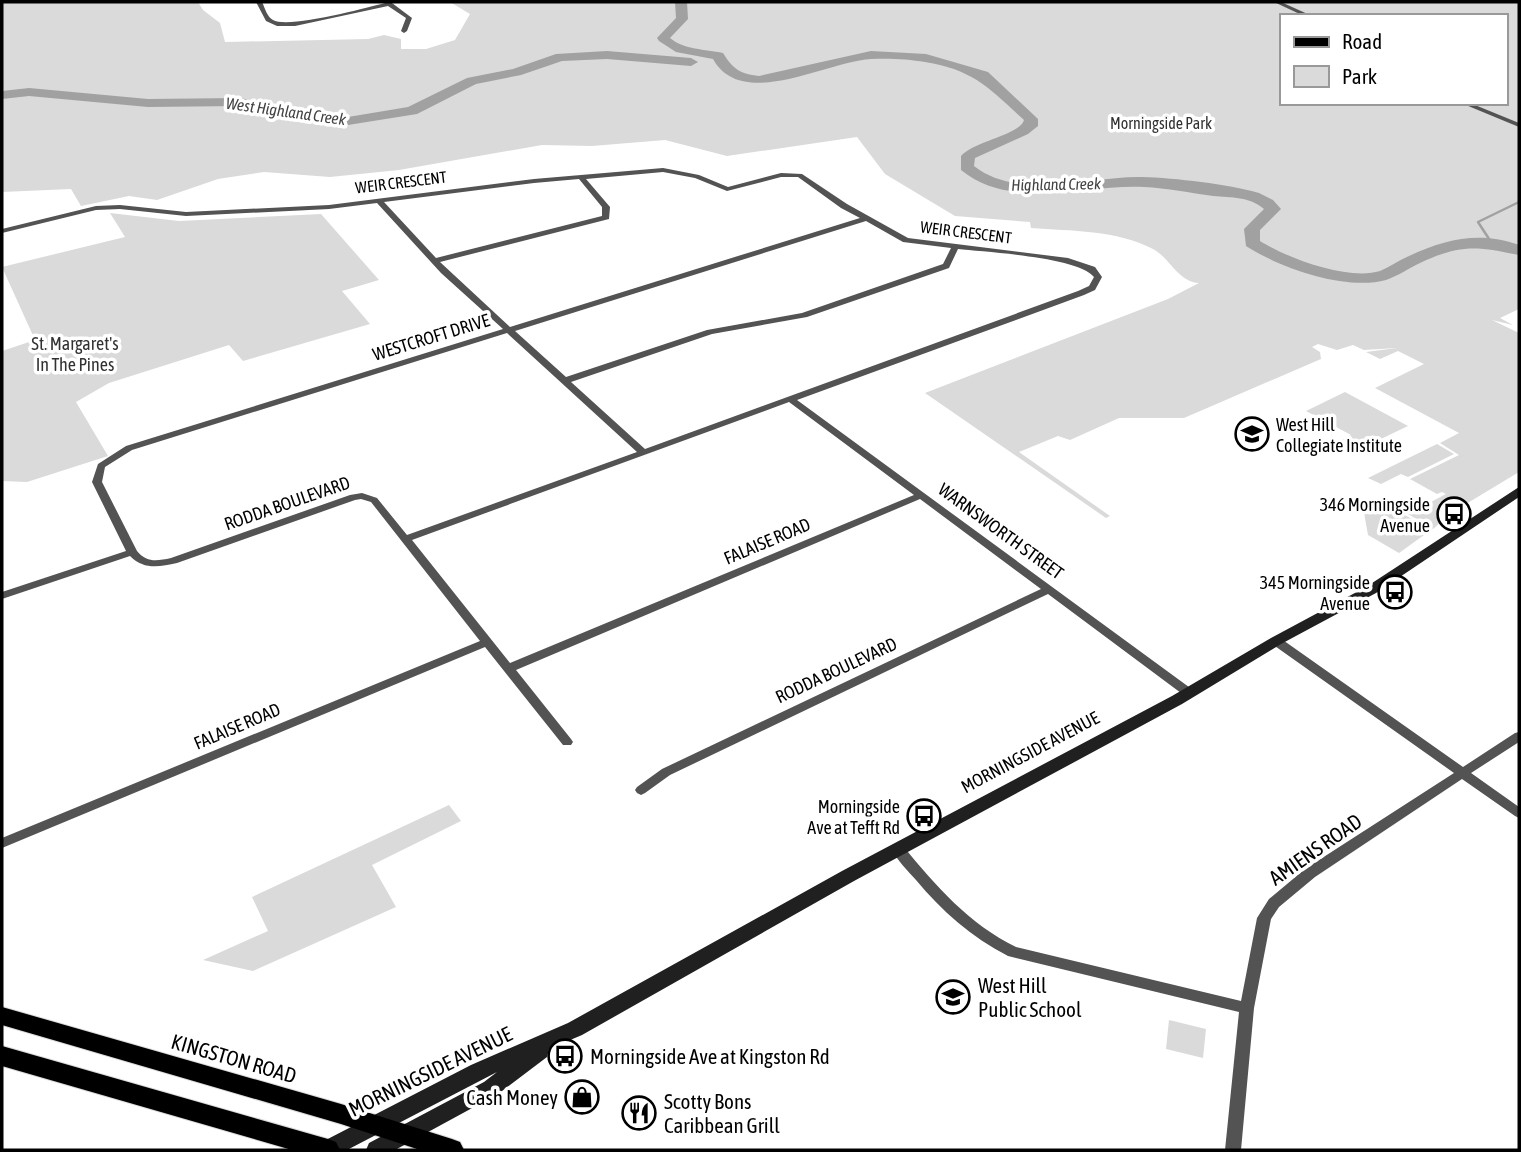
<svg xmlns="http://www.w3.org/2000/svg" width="1521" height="1152" font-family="'Asap Condensed',sans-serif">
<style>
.green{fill:#dadada;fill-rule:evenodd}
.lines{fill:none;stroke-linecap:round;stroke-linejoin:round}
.stream{stroke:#a1a1a1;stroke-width:2.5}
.river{fill:#a1a1a1;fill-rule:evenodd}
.primary-casing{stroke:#dbdbdb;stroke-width:2}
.street{fill:#535353;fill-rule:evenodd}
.secondary{fill:#202020;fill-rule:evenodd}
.primary{fill:#000;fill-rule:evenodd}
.labels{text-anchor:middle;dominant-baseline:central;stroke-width:7;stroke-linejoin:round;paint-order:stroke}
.far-water-label{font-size:16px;font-style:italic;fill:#424242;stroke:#fff}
.far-park-label{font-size:16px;fill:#313131;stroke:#fff}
.far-street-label{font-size:16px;fill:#000;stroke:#fff}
.street-label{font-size:18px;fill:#000;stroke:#fff}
.park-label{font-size:18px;fill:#313131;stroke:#fff}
.poi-label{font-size:18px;fill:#000;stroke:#fff;text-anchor:end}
.near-street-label{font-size:21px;fill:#000;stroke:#fff}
.near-poi-label{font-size:21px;fill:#000;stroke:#fff;text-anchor:start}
</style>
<rect width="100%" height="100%" fill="#fff"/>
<g class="green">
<path d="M2 2H198L203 10 220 23 225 42 368 39 384 35 401 39V49H426L455 40 470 14 450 2H1519V309L1500 318 1513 325 1492 320 1519 333V472L1456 510 1447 512 1450 514 1433 529 1408 514 1446 494 1442 492 1437 494 1410 479 1459 455 1440 443 1459 433 1375 388 1424 364 1398 351 1380 359 1366 352 1397 348 1364 350 1353 345 1337 350 1318 344 1312 347 1320 352 1321 359 1184 418H1119L1070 440 1058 436 1019 452 1110 516 1106 518 925 393 1168 299 1199 283C1178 282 1170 258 1153 249 1117 230 1071 231 1031 228L1030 222 955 216 885 174 857 137 727 156 665 140 592 146 542 145 399 170 330 177 264 172 218 179 157 200 129 196 81 206 71 189 2 192ZM1281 16H1505V103H1281Z"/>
<polygon points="110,213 179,221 321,214 379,280 342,291 370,324 243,361 229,345 109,383 76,402 108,456 27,482 2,481 2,351 35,340 2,267 125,237"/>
<polygon points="1345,392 1408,426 1358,450 1341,441 1351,435 1306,411"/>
<polygon points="1437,444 1454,454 1408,477 1401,474 1381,484 1368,478"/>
<polygon points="1382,502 1431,530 1399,553 1368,535 1363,507 1368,503 1376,508"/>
<polygon points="449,805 461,821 372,865 396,907 253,971 203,960 268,931 252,897"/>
<polygon points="1169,1020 1206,1029 1203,1058 1166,1049"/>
</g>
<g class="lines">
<polyline class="stream" points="1491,242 1478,222 1519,202"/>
<g class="river">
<path d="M675 2H687L688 19 670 38C684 50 705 49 723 53 733 69 740 74 759 76L871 51 926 54 988 72 1038 119V126L1028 134 975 158 974 166C1018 201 1090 176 1142 177 1176 178 1227 184 1259 193L1273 200 1281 209 1260 230V241C1287 258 1348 281 1380 271 1390 267 1399 260 1409 256 1446 239 1480 231 1519 245V255C1477 246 1460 244 1420 263 1409 268 1398 276 1386 280 1346 291 1280 268 1246 246L1244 229 1264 209C1249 196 1232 198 1213 196 1190 193 1167 188 1144 187 1084 184 1011 211 961 170V156C974 141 1020 135 1024 120 989 88 974 70 925 62 909 59 888 58 871 59 825 62 742 111 713 59L676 52 659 41 657 38 676 18Z"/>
<polygon points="607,51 691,58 698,62 691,66 607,59 562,61 521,75 476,84 417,114 348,125 239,106 148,107 29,96 2,99 2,91 29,88 148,99 239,98 348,117 408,107 467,78 513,69 556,54"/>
</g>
<defs>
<g id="primary">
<polygon points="2,1007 341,1104 452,1139 460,1142 464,1150 420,1150 341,1124 2,1025"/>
<polygon points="2,1046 328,1139 336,1142 340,1150 292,1150 2,1066"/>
</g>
</defs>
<use href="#primary" class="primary-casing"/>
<g class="street">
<path d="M256 2H262C265 8 267 17 273 20 288 29 365 8 385 3L383 2 392 3 412 18 407 31 404 33 401 31 406 18 388 6 295 26H277L266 21Z"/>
<polygon points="1274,2 1281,2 1312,16 1304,16"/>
<polygon points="1461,103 1470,103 1519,123 1519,127"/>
<path d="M663 168 699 175 728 187 781 173 802 174 847 204 908 238 1068 258 1095 267 1102 277 1095 290 1084 295 797 400 1193 690 1195 693 1193 696H1185L1048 594 670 775 645 793 641 795 637 793 635 790 637 787 662 769 1041 589 920 499 516 670 571 739 573 742 571 745H563L485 647 2 848V838L480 641 371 502 361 499 355 500 177 563C159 567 144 570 130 556L2 599V592L126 551 92 482 98 464 126 446 503 329 441 273 377 203 329 209 186 216 120 209 96 210 2 233V229L96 206 120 205 186 212 329 205 534 179ZM663 172 695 178 727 191 781 177H798L841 208 860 218 510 327 440 262 609 219 610 207 586 179ZM579 179 602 207V216L436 258 384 202 534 183ZM866 221 903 242 951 248 943 264 802 313 707 330 566 377 515 331ZM958 249C986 252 1079 257 1094 277L1089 286 1078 291 645 449 571 382 712 334 807 317 949 268ZM507 333 637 452 407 535 377 498 362 493 350 495 171 558C157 561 147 563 137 551L102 482 105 467 132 450ZM789 402 914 495 510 663 412 540Z"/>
<path d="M1276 637 1280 638 1463 767 1515 733 1519 732V742L1471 773 1519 807V818L1515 816 1462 779 1315 877 1279 907 1271 919 1254 1008 1241 1150H1225L1239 1012 1008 956C971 937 942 911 916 880 907 870 898 861 892 850L893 846 898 845 903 846C936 886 969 924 1016 947L1241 1001 1257 918 1269 899 1305 869 1454 773 1272 644 1270 641 1272 638Z"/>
</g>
<polygon class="secondary" points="1519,487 1519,497 1376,593 1281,644 1182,704 854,881 582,1035 549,1049 547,1057 498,1094 395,1150 366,1150 369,1143 484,1082 497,1072 347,1150 317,1150 320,1143 471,1065 568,1023 842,871 1172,696 1271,638 1366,587"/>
<use href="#primary" class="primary"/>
</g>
<defs>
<symbol id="school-ring" viewBox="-11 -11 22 22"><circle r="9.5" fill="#fff" stroke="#000" stroke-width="1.5"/><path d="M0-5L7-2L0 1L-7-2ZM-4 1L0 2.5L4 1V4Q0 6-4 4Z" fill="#000"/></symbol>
<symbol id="bus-ring" viewBox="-11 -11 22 22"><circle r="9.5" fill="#fff" stroke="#000" stroke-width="1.5"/><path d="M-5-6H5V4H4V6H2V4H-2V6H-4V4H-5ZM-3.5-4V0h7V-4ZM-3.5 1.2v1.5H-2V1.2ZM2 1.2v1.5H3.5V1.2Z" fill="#000"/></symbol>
<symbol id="shop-ring" viewBox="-11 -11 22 22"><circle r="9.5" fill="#fff" stroke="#000" stroke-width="1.5"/><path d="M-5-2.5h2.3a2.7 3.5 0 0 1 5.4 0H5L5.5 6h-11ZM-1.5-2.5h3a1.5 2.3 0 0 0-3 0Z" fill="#000"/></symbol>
<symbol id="restaurant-ring" viewBox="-11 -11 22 22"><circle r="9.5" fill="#fff" stroke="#000" stroke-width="1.5"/><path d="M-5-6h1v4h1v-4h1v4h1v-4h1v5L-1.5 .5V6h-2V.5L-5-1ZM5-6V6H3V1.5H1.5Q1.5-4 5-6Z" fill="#000"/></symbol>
</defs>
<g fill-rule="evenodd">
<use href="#school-ring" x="1233" y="415" width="38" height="38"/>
<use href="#bus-ring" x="1435" y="495" width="38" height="38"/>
<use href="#bus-ring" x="1376" y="573" width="38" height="38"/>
<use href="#bus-ring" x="905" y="797" width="38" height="38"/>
<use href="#school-ring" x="934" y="978" width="38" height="38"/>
<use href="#bus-ring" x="546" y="1037" width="38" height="38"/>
<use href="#shop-ring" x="563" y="1078" width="38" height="38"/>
<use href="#restaurant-ring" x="620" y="1094" width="38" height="38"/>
</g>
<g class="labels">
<g class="far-water-label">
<text transform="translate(286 111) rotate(8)">West Highland Creek</text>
<text transform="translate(1056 184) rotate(-1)">Highland Creek</text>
</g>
<g class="far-park-label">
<text x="1161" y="123">Morningside Park</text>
</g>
<g class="far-street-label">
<text transform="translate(401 182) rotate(-7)">WEIR CRESCENT</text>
<text transform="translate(966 232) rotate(7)">WEIR CRESCENT</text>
</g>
<g class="street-label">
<text transform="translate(431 337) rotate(-17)">WESTCROFT DRIVE</text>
<text transform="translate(287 503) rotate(-19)">RODDA BOULEVARD</text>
<text transform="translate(1001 531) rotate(36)">WARNSWORTH STREET</text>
<text transform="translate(767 541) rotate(-23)">FALAISE ROAD</text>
<text transform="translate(836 670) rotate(-25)">RODDA BOULEVARD</text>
<text transform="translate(237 726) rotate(-23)">FALAISE ROAD</text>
<text transform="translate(1030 752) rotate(-28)">MORNINGSIDE AVENUE</text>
</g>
<g class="park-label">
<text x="75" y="343">St. Margaret's<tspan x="75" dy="21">In The Pines</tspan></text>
</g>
<g class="poi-label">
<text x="1276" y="424" text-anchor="start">West Hill<tspan x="1276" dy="21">Collegiate Institute</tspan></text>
<text x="1430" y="504">346 Morningside<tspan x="1430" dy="21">Avenue</tspan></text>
<text x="1370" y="582">345 Morningside<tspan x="1370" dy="21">Avenue</tspan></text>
<text x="900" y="806">Morningside<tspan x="900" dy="21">Ave at Tefft Rd</tspan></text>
</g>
<g class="near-street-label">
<text transform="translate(1315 849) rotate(-35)">AMIENS ROAD</text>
<text transform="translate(234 1058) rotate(16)">KINGSTON ROAD</text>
<text transform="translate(430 1071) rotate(-26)">MORNINGSIDE AVENUE</text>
</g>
<g class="near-poi-label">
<text x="978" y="985">West Hill<tspan x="978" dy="24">Public School</tspan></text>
<text x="590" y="1056">Morningside Ave at Kingston Rd</text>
<text x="558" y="1097" text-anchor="end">Cash Money</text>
<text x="664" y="1101">Scotty Bons<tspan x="664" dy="24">Caribbean Grill</tspan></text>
</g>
</g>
<rect width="1521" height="1152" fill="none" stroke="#000000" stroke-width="7"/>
<rect x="1280" y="14" width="228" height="91" fill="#ffffff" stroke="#999999" stroke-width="2"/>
<rect x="1294" y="37" width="35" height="10" fill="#000000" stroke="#999999" stroke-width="2"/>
<text x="1342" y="49" font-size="21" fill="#000000">Road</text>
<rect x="1294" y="66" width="35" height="21" fill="#dadada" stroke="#999999" stroke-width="2"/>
<text x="1342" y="84" font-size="21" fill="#000000">Park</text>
</svg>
